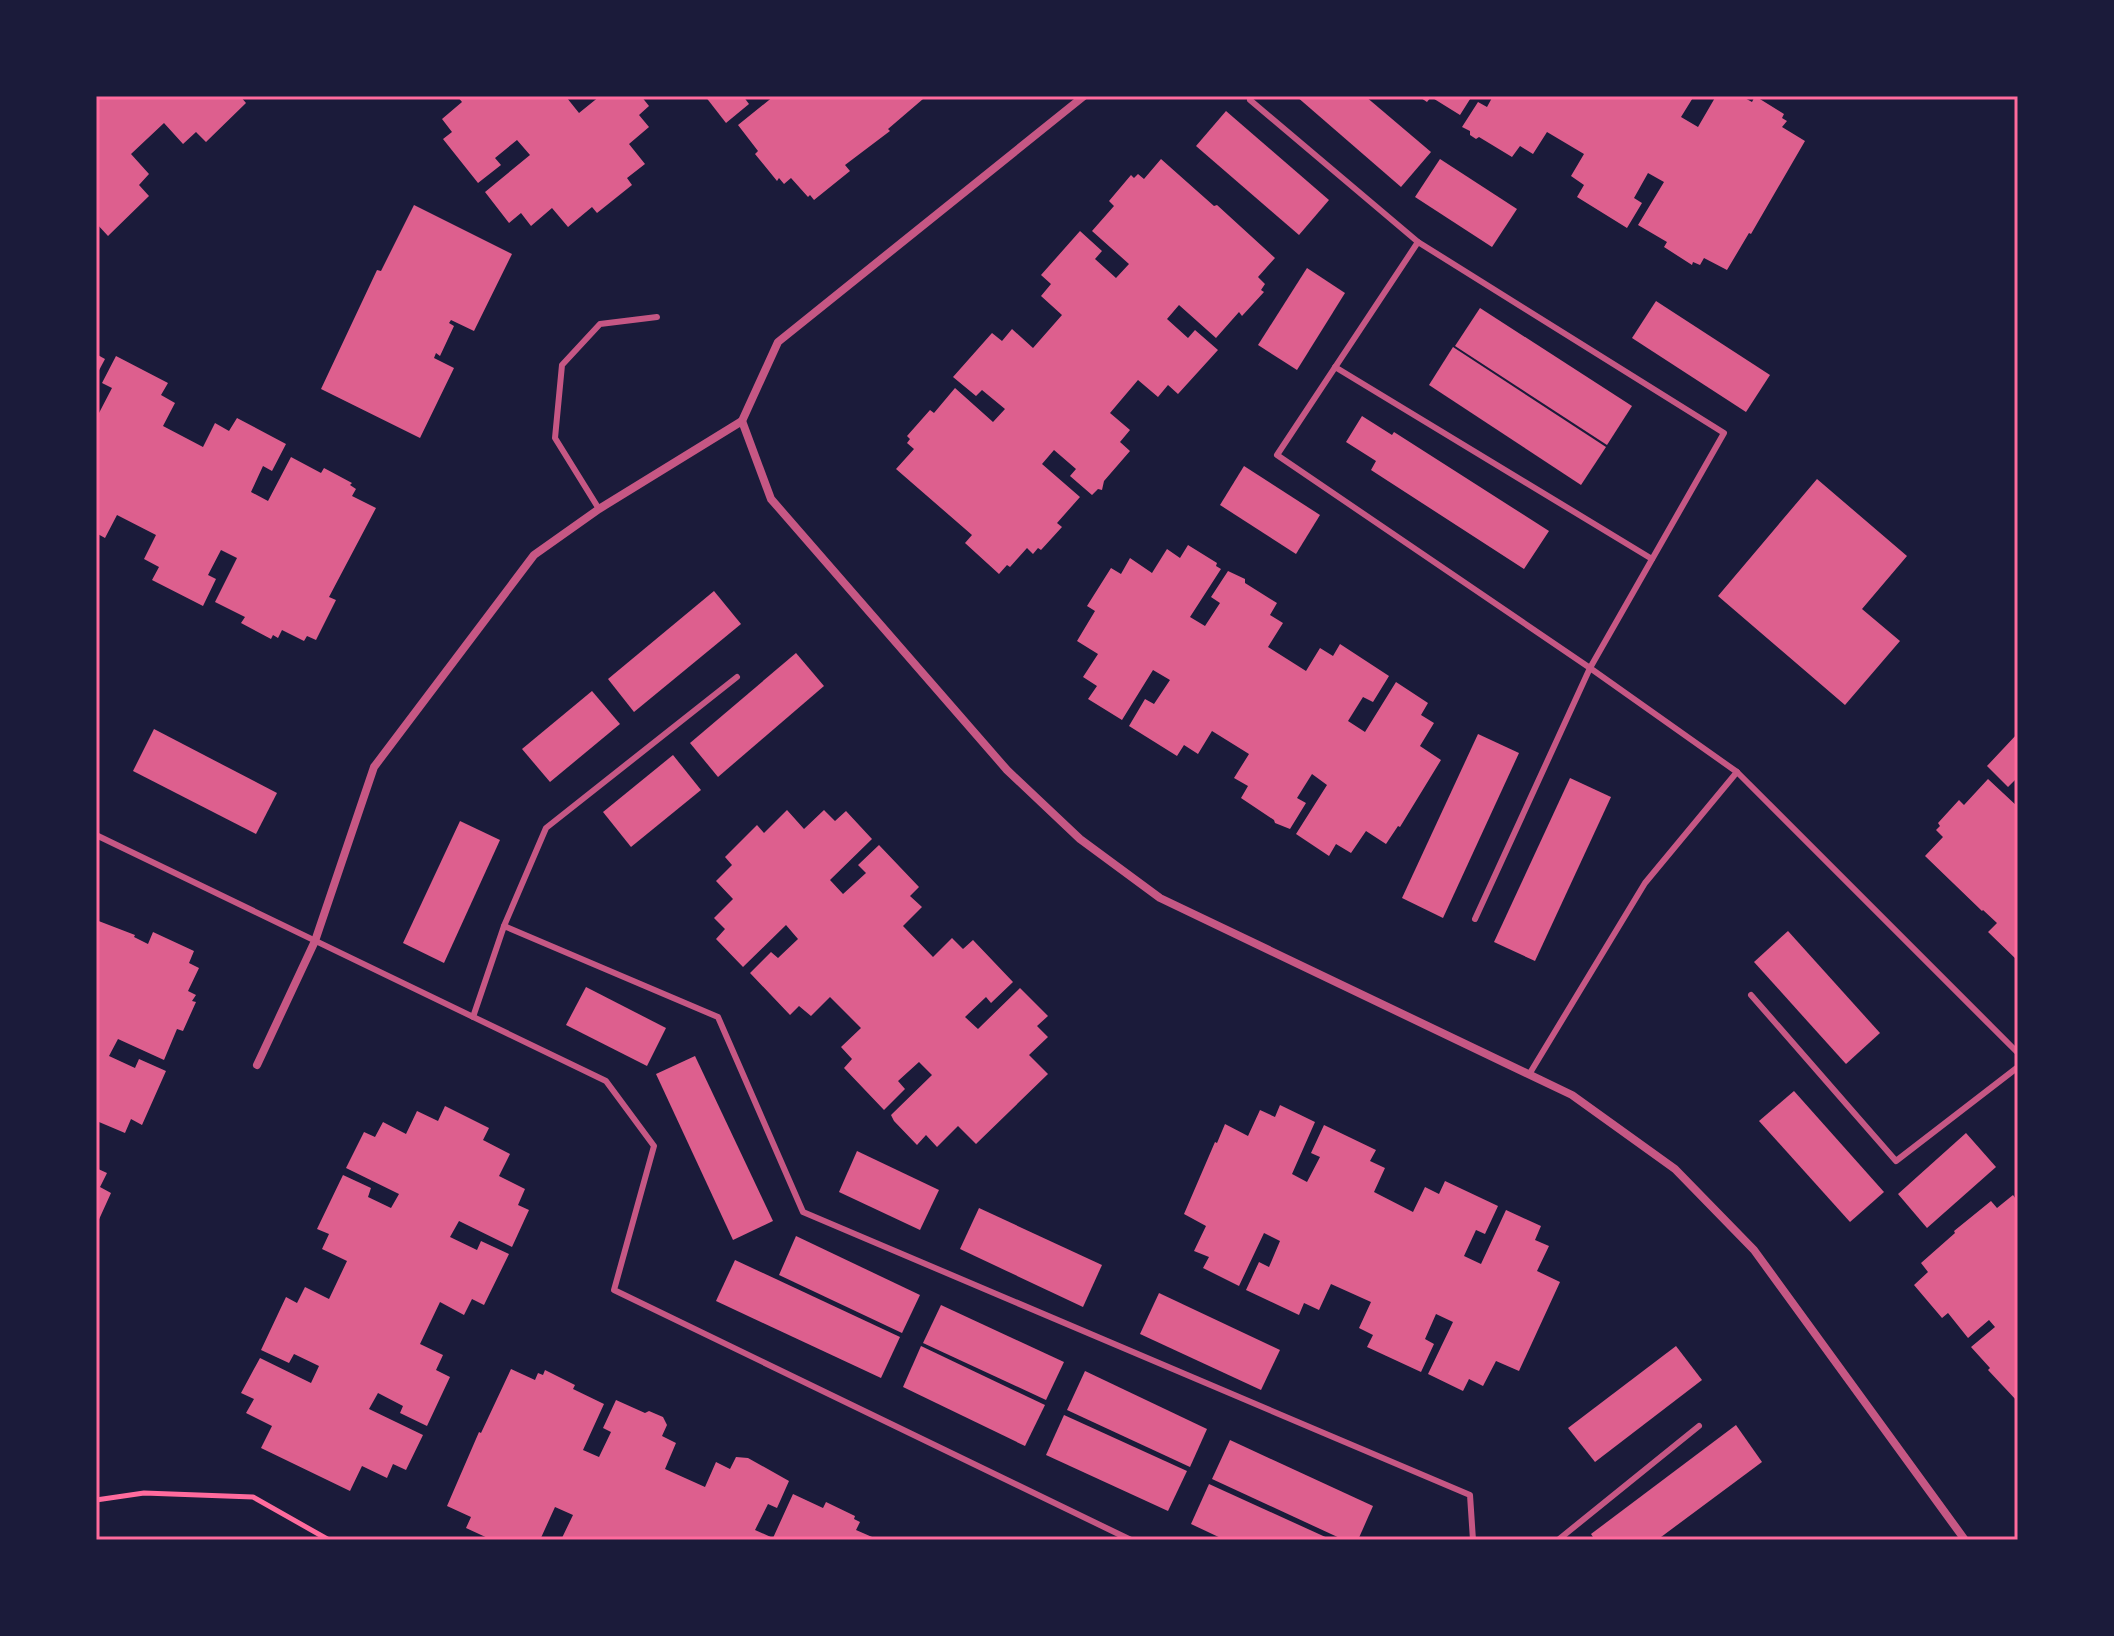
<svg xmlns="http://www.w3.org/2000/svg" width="2114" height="1636" font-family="'PT Sans',sans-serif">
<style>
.building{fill:#dd5f8e}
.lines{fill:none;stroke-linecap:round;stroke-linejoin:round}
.path{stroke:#ff6b9d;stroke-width:5}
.service{stroke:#c65784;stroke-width:6}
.minor{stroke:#c65784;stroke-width:8}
.neatline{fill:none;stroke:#ff6b9d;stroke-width:3}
</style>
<rect width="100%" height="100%" fill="#1b1b3a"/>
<g class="building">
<polygon points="96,96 240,96 246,103 206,142 196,132 183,144 164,123 131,154 149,174 139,185 149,196 108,236 96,223"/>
<polygon points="457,96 570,96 567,98 579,113 600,96 641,96 649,106 639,115 649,127 629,144 645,164 627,178 632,185 597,213 592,207 568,227 552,208 531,226 521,213 509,223 485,192 530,155 517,140 495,158 501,165 478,183 443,139 452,132 442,119 462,102"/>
<polygon points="705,96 743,96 749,104 726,123"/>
<polygon points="774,96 921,96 923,99 888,129 890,131 845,165 850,171 814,200 810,195 808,197 791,178 784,184 779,178 777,181 755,154 758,151 738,125"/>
<polygon points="1296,96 1365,96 1431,152 1401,187"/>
<polygon points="1418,96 1472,96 1460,115 1431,97 1427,102"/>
<polygon points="1493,96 1694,96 1681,117 1698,127 1716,96 1741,96 1752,102 1755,96 1784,114 1782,118 1787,121 1782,127 1805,141 1751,234 1749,233 1727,270 1704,258 1700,265 1693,262 1692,265 1664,247 1667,242 1638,225 1664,182 1648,173 1634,198 1642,203 1627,228 1577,197 1584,185 1571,176 1584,154 1547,132 1533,154 1520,146 1512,157 1479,137 1476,139 1470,135 1470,131 1462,127 1478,102 1487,107"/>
<polygon points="1226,111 1329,200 1299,235 1196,146"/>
<polygon points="1161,159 1214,206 1217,205 1275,258 1258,277 1265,284 1261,290 1264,292 1242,316 1239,312 1216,338 1179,305 1167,319 1188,338 1195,330 1218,350 1178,394 1168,385 1158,397 1138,380 1110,413 1130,430 1120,442 1130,451 1104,481 1102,490 1098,489 1092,495 1070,476 1076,469 1054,450 1042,464 1080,497 1057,523 1062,527 1041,550 1038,548 1033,554 1027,548 1010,567 1007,565 999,574 965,543 972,535 896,469 914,449 907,443 910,439 907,436 930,410 934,413 955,388 993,422 1005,409 982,390 976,396 953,377 992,333 1002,341 1012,329 1033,348 1062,315 1041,296 1051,284 1041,275 1080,231 1102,251 1095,259 1116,278 1129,264 1092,231 1114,206 1109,201 1131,175 1134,178 1138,174 1144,179"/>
<polygon points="1440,159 1517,209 1492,247 1415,197"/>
<polygon points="414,205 512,254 474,331 451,320 449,323 454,326 440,356 436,353 434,358 454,368 420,438 321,389 377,270 381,271"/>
<polygon points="1307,268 1345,293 1297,370 1258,345"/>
<polygon points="1656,301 1770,375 1746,412 1632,338"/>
<polygon points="1480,308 1632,406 1607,445 1455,346"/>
<polygon points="1453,347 1606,447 1581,485 1429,385"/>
<polygon points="96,354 105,359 96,376"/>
<polygon points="116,356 168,383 161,395 175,403 163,426 203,447 215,423 229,431 237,418 286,444 272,471 263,466 251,492 268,501 291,457 321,473 324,468 352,483 350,485 356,489 352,496 376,508 329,597 336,600 316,640 307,636 304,641 282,630 278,638 273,635 271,639 241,623 245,617 215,602 237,558 221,550 208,575 216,579 203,606 152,580 159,567 144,559 156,535 117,515 105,538 96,533 96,412 99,413 112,388 102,383"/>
<polygon points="1362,416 1392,435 1394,432 1549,531 1524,569 1371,470 1376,461 1346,442"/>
<polygon points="1244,466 1320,515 1296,554 1220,505"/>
<polygon points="1817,479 1907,556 1862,609 1900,641 1845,705 1718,596"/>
<polygon points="1188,545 1217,563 1216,566 1221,569 1190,617 1205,626 1220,603 1211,597 1228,571 1245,579 1245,583 1277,603 1270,615 1283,623 1268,647 1306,671 1320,648 1333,656 1340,644 1389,676 1373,702 1363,697 1348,721 1365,732 1396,682 1428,703 1421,715 1434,723 1420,746 1441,760 1400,827 1398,826 1386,844 1366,831 1351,853 1336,844 1329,856 1296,834 1327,785 1312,774 1297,798 1306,803 1290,829 1275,823 1274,820 1241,798 1248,786 1234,778 1249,754 1212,731 1198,754 1184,745 1177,756 1129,726 1145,699 1154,704 1170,680 1153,670 1122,720 1088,699 1097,686 1083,677 1098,654 1077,641 1095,611 1087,606 1111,568 1121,574 1130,558 1152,573 1167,549 1180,558"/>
<polygon points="714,591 741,624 634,712 608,679"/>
<polygon points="796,653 824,686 718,777 690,743"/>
<polygon points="592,691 620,724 550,782 522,749"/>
<polygon points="154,729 277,793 256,834 133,771"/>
<polygon points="2018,733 2018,782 2015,780 2008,787 1987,766"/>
<polygon points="1478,734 1519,753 1443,918 1402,898"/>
<polygon points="673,755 701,790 631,847 603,812"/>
<polygon points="1570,778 1611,797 1535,961 1494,942"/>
<polygon points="1988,779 2018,807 2018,961 1988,932 1997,923 1983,910 1982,911 1925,856 1943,837 1936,830 1940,826 1938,823 1959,800 1964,805"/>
<polygon points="787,810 804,829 824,810 835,821 846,811 872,839 830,880 843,894 866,873 858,865 879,845 919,887 910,896 922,907 903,926 933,957 952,938 963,949 973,940 1013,982 991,1003 986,997 965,1017 978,1029 1020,988 1048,1016 1037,1026 1048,1037 1029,1055 1048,1074 976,1144 958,1126 937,1147 926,1135 917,1145 894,1121 891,1115 932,1075 919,1062 898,1081 905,1089 884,1110 844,1068 852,1059 841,1047 861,1028 830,997 811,1016 799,1006 790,1015 750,973 771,952 778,958 798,939 786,925 743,967 716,939 725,929 714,918 733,899 716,881 732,865 725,857 757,825 764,833"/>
<polygon points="460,821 500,840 444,963 403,943"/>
<polygon points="96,920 135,935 134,937 148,944 153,932 194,951 189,963 199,968 188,991 196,995 192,1001 196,1002 183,1031 177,1029 164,1060 118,1039 109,1056 135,1068 139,1059 166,1071 142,1125 131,1119 125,1133 99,1122 96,1128"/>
<polygon points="1788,931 1880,1033 1846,1064 1754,962"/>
<polygon points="586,987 666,1028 647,1066 566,1025"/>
<polygon points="695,1056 773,1221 733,1240 656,1074"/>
<polygon points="1794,1091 1884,1192 1850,1222 1759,1121"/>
<polygon points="1280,1105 1315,1122 1292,1174 1307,1182 1320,1157 1311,1153 1324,1125 1376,1150 1370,1161 1385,1168 1374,1192 1413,1212 1425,1187 1439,1194 1445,1181 1498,1206 1485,1234 1476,1230 1464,1256 1481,1264 1506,1210 1541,1226 1535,1240 1549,1246 1537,1271 1560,1282 1519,1371 1496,1361 1483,1386 1469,1379 1463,1391 1428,1374 1453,1322 1436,1314 1425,1339 1434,1344 1421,1372 1367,1347 1373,1335 1359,1328 1371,1302 1331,1284 1319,1310 1304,1303 1299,1315 1246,1290 1259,1262 1269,1267 1280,1241 1264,1233 1239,1286 1203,1268 1209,1257 1194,1251 1206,1226 1184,1214 1215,1142 1217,1143 1225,1124 1248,1136 1260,1110 1275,1117"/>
<polygon points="445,1106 489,1128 483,1140 510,1154 499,1176 525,1189 518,1205 529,1210 512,1247 459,1221 450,1237 477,1250 481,1241 509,1254 484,1305 472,1299 464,1315 440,1302 420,1344 443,1355 436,1370 450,1377 427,1426 400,1413 403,1406 378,1393 369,1409 423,1435 406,1470 393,1464 387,1478 362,1466 350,1491 261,1448 272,1426 246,1413 254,1399 241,1393 260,1358 311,1383 319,1366 294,1354 289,1363 261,1350 286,1297 297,1303 305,1287 329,1299 347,1261 322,1249 329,1234 317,1229 343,1175 371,1188 368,1197 391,1208 399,1194 346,1168 364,1132 375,1137 383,1122 406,1134 417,1111 438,1121"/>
<polygon points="1966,1133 1996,1167 1927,1228 1898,1194"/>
<polygon points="857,1151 939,1190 920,1230 839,1192"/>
<polygon points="96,1168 107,1173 100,1187 111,1193 96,1226"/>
<polygon points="2013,1195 2018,1202 2018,1402 1988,1370 1990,1368 1971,1347 1995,1327 1989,1320 1968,1338 1948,1313 1942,1318 1914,1285 1928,1272 1921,1263 1955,1233 1954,1231 1991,1201 1997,1208"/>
<polygon points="979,1208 1102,1265 1083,1307 960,1249"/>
<polygon points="796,1236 920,1295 902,1333 779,1275"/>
<polygon points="735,1260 900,1337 881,1378 716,1301"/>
<polygon points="1159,1293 1280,1350 1261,1390 1140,1334"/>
<polygon points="941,1305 1064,1362 1046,1400 923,1343"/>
<polygon points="921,1346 1045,1405 1025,1446 903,1387"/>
<polygon points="1676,1346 1702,1380 1595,1462 1568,1428"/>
<polygon points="511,1369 535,1380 538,1373 543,1375 545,1370 575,1385 573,1389 604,1404 583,1450 599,1457 611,1432 603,1428 616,1400 645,1413 649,1411 663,1417 667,1425 662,1436 676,1443 665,1469 705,1487 716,1462 730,1469 736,1457 748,1458 789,1481 777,1508 768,1504 755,1530 773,1538 793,1494 823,1508 826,1502 855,1516 854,1519 860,1522 856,1530 879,1540 561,1540 573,1515 555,1507 540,1540 492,1540 466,1528 471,1517 447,1506 479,1432 481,1433"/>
<polygon points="1085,1371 1207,1429 1190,1467 1067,1410"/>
<polygon points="1064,1415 1187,1471 1168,1511 1046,1455"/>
<polygon points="1736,1425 1762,1462 1657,1540 1595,1540 1591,1534"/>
<polygon points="1230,1440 1373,1506 1358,1540 1344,1540 1212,1479"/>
<polygon points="1209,1484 1332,1540 1225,1540 1191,1524"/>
</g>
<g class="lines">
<polyline class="path" points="96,1500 144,1493 253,1497 329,1540"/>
<g class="service">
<polyline points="1250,100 1418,242 1277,455 1590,668 1737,772 1645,883 1530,1073"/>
<polyline points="1418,242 1724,433 1590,668 1475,919"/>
<polyline points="1335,367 1652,559"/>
<polyline points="599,509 555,438 562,365 600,324 657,317"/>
<polyline points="1737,772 2018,1053"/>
<polyline points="96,835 606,1081 654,1146 614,1290 1131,1540"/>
<polyline points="504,926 546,828 737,677"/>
<polyline points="1751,995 1896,1161 2018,1067"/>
<polyline points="473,1017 504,926 718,1017 803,1212 1470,1495 1473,1540"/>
<polyline points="1558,1540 1699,1426"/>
</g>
<g class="minor">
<polyline points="742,421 771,499 1007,770 1080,839 1160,898 1572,1095 1675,1169 1754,1250 1965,1540"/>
<polyline points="257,1065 315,941 374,767 534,555 599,509 742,421 778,342 1084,96"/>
</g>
</g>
<rect width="2114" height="1636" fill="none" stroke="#1b1b3a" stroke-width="196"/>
<rect x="98" y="98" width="1918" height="1440" class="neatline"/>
</svg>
